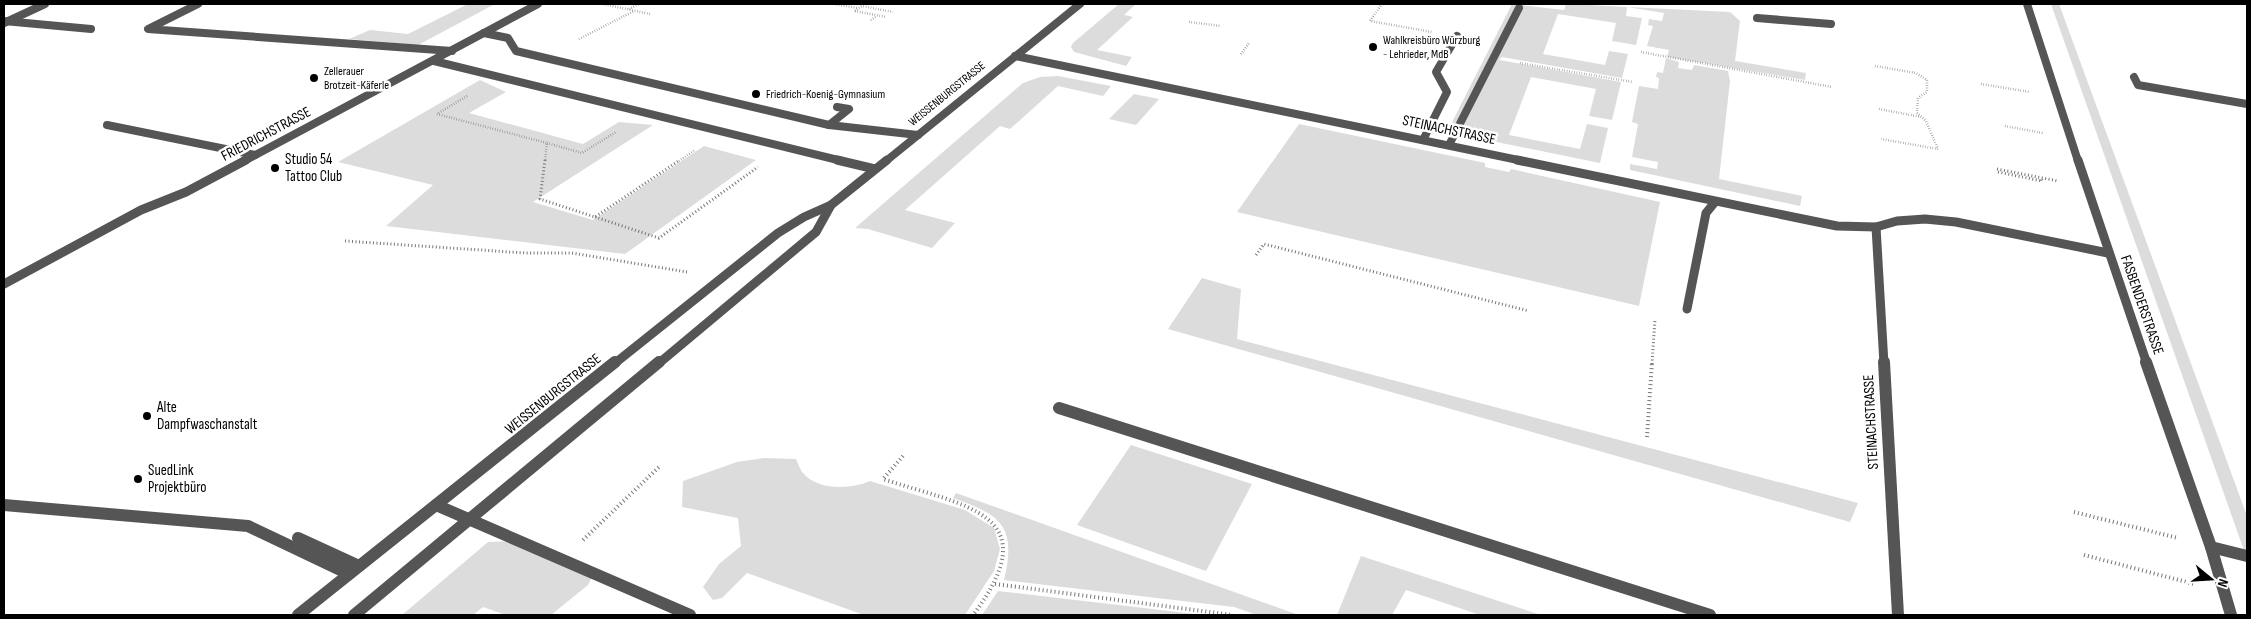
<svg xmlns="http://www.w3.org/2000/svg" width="2251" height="619" font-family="'Sofia Sans Condensed',sans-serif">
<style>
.green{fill:#dcdcdc}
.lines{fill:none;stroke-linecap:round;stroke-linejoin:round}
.path-far2{stroke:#777;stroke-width:2.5;stroke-dasharray:0.5 2;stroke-linecap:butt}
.path-far1{stroke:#777;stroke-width:3;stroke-dasharray:1 2.5;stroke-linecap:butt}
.path{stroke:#777;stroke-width:4;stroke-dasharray:1 3;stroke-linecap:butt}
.service-far2{stroke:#555;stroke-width:8}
.service-far1{stroke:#555;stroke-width:9}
.service{stroke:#555;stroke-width:12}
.minor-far2{stroke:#555;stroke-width:8}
.minor-far1{stroke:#555;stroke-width:9}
.minor{stroke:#555;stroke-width:12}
.tertiary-far2{stroke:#555;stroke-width:8}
.tertiary-far1{stroke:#555;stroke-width:9}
.tertiary{stroke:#555;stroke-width:12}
.poi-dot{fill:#000;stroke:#fff;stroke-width:2}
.labels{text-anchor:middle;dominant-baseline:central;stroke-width:5;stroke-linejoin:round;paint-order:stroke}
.far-poi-label{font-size:12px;fill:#000;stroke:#fff;text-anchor:start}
.far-street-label{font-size:12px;fill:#000;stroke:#fff}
.street-label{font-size:15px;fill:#000;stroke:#fff}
.poi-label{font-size:15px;fill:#000;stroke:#fff;text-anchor:start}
</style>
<rect width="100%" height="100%" fill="#fff"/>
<g class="green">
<polygon points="468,4 495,4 418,45 349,39 370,30 408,34"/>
<polygon points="1119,4 1136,4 1124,15 1133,17 1097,50 1132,57 1126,66 1074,52 1071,47 1073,43"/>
<polygon points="1512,4 1564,10 1566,4 1730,12 1740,21 1735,61 1806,73 1805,80 1667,57 1669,50 1647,46 1653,26 1648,25 1649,19 1662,21 1664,13 1627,7 1626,16 1642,18 1636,45 1612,41 1616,23 1558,14 1543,54 1605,65 1609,51 1628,54 1622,78 1502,57 1499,60 1621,82 1612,120 1589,116 1596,89 1531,77 1509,135 1580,149 1587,124 1608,128 1600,163 1447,132"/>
<polygon points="2051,4 2059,4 2247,516 2247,559"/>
<polygon points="1666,58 1679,62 1678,68 1692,70 1694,65 1728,71 1730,81 1719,179 1802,196 1800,206 1630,170 1630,164 1657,169 1658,162 1632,157 1638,124 1632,122 1639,86 1658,89 1659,78 1656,77 1657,72 1663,73"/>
<polygon points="1058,76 1111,86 1103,96 1058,86 1010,129 1000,126 905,210 955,223 932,248 868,229 855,228 1023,83 1040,77"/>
<polygon points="480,80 506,92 469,113 583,144 619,122 653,125 533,202 593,220 704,146 756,160 625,254 386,226 433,185 338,162"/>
<polygon points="1134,94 1159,99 1136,125 1109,119"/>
<polygon points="1299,124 1485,163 1485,167 1509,172 1511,169 1660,202 1639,306 1237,212"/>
<polygon points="1202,278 1241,289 1237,339 1858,503 1850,522 1168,329"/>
<polygon points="1131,445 1252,484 1206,571 1077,525"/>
<path d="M764 458 796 459C798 463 800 470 803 473 818 491 852 489 870 481L965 510 994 528 1000 549 994 571 965 615H864L747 573 722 598 713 600 703 587 719 564 741 546 738 518 682 507 683 481 737 462Z"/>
<path d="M956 493 1299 615H1257L1234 607 1004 580C1017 526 1001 515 953 498Z"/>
<polygon points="520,541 594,573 588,585 551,615 506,615 483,607 473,615 402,615 488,542"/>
<polygon points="1361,556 1541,615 1480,615 1406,590 1392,615 1337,615"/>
<polygon points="998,591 1186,613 1203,615 982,615"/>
</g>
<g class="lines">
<g class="path-far2">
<polyline points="603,4 650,14"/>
<polyline points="834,4 858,8"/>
<polyline points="1382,4 1370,21 1432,32"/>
<polyline points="629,9 639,4"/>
<polyline points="855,11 862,6 893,12"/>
<polyline points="855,11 886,17"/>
<polyline points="871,20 877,16"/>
<polyline points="1189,22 1221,26"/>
<polyline points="579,39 634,11"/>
<polyline points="1641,52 1832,87"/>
<polyline points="1241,54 1249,43"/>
<polyline points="1520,63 1633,82"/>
<polyline points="1875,66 1916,73 1927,80 1927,92 1918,98 1917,113 1926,121 1938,149 1881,139"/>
<polyline points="1981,84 2030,92"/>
<polyline points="467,96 437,114 547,143 545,161"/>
<polyline points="1879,109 1921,117"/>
<polyline points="2005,126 2043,133"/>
<polyline points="547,143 582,153 616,132"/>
<polyline points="679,161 695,150"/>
</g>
<g class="path-far1">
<polyline points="545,160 540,199 595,217 680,160"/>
<polyline points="1997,169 2058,181"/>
<polyline points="1998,172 2042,181 2041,178"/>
<polyline points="595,217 659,238 758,167"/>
<polyline points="345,241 526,253 572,253 687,272"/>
<polyline points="1256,255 1264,244 1529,311"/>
<polyline points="1652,364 1655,319"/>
</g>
<g class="path">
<polyline points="1647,437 1652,362"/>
<path d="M903 456 883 479C964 506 1050 513 973 615"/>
<polyline points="2074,512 2178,538"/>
<polyline points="583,540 660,466"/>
<polyline points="2084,555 2194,584"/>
<polyline points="995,584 1233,615"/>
</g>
<g class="service-far2">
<polyline points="198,4 148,29 452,51"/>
<polyline points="1757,18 1831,24"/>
<polyline points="4,21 91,29"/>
<polyline points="484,33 508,38 516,51 829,125 918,135"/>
<polyline points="434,61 842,161"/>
<polyline points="2134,77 2138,85 2247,104"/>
<polyline points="107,125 255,155"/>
<polyline points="829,125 849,109 837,107"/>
<polyline points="1423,140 1447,92 1436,72 1457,36"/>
<polyline points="1449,145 1519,8"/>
</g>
<g class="service-far1">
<polyline points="837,160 875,169"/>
<polyline points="1687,309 1706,213 1715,202"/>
</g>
<g class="service">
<polyline points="1059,408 1710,615"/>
<polyline points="4,505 248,526 349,574"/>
<polyline points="436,505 690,615"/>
<polyline points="298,538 359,566"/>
<polyline points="2211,547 2247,556"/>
</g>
<g class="minor-far2">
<polyline points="2027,4 2078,161"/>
<polyline points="4,23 45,4"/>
<polyline points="1015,56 1523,161"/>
<polyline points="244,161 538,4"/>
</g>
<g class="minor-far1">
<polyline points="1517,160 1837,226 1876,227 1897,221 1925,219 1956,222 2108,253"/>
<polyline points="2078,160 2147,364"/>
<polyline points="1876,227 1884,364"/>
<polyline points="4,284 141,210 186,192 246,160"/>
</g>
<g class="minor">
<polyline points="1884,362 1898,615"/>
<polyline points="2146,362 2211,547 2231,615"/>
</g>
<polyline class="tertiary-far2" points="886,161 1080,4"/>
<g class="tertiary-far1">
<polyline points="614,364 778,233 804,217 831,205 887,160"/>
<polyline points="658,364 816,232 831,205"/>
</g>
<g class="tertiary">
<polyline points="298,615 615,362"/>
<polyline points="354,615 659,362"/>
</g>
</g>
<g class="poi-dot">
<circle cx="1373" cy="47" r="5"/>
<circle cx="314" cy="78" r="5"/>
<circle cx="756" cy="94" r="5"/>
<circle cx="275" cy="168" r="5"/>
<circle cx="147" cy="416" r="5"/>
<circle cx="138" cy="479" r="5"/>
</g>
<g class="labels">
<g class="far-poi-label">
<text x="1383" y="40">Wahlkreisbüro Würzburg<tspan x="1383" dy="14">- Lehrieder, MdB</tspan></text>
<text x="324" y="71">Zellerauer<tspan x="324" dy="14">Brotzeit-Käferle</tspan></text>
<text x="766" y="94">Friedrich-Koenig-Gymnasium</text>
</g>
<g class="far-street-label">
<text transform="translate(947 94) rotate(-39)">WEISSENBURGSTRASSE</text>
</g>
<g class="street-label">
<text transform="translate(1449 130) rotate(12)">STEINACHSTRASSE</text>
<text transform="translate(266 134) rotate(-28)">FRIEDRICHSTRASSE</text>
<text transform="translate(2142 305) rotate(71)">FASBENDERSTRASSE</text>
<text transform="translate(553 394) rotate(-39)">WEISSENBURGSTRASSE</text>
<text transform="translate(1871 422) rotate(-93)">STEINACHSTRASSE</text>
</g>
<g class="poi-label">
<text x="285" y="159">Studio 54<tspan x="285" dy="17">Tattoo Club</tspan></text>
<text x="157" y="407">Alte<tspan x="157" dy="17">Dampfwaschanstalt</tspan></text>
<text x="148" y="470">SuedLink<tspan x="148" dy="17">Projektbüro</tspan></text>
</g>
</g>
<rect width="2251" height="619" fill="none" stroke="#000000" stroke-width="10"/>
<g transform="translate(2211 579) rotate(108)" stroke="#ffffff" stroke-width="4" paint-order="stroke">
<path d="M0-4L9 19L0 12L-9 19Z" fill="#000000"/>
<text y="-8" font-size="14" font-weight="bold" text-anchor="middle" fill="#000000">N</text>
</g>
</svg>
